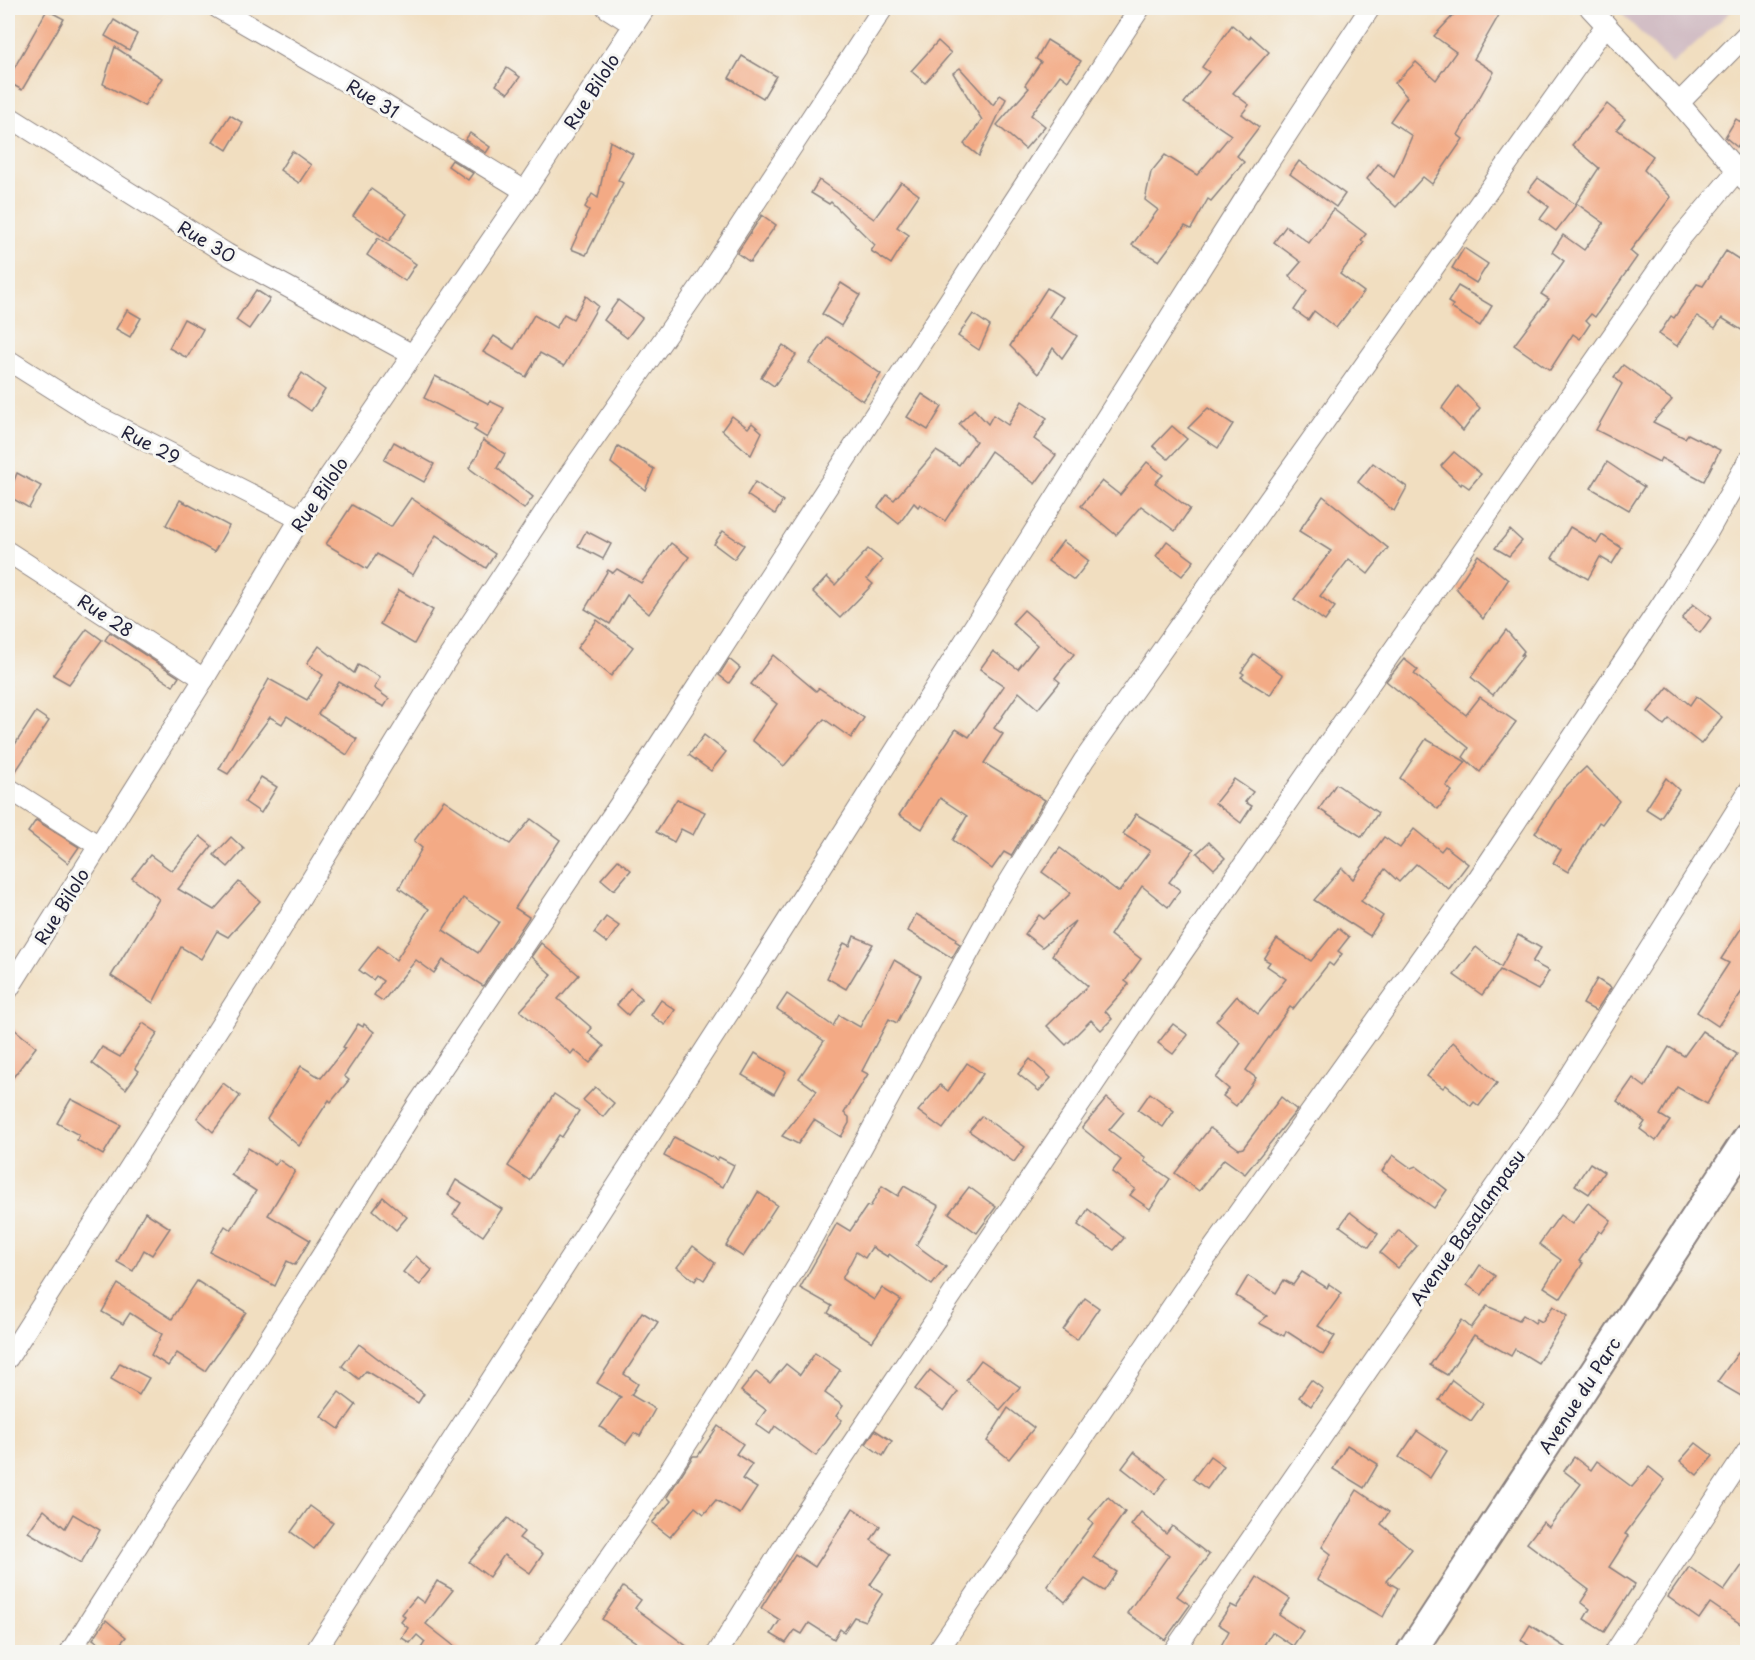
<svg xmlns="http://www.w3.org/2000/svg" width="1755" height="1660" font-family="'Playpen Sans',sans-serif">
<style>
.industrial{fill:#d2bec5}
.building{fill:#f3aa85;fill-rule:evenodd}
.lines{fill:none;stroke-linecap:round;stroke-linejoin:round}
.street-casing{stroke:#8a807e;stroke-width:22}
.secondary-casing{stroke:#8a807e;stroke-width:32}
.street{stroke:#fff;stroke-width:20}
.secondary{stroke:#fff;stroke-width:28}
.labels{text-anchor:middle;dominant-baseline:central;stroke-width:6;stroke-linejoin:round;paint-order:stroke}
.street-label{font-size:18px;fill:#22223b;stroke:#f6f6f2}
</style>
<rect width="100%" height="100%" fill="#f6f6f2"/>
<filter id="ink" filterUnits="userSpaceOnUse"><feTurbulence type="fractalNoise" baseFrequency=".0167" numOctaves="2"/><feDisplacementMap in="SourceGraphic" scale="12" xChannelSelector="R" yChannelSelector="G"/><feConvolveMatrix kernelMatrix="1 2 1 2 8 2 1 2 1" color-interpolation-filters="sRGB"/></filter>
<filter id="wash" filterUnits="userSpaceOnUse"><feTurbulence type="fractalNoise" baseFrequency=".008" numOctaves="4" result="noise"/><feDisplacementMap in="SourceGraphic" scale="24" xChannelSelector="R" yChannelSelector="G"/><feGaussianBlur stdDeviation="1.35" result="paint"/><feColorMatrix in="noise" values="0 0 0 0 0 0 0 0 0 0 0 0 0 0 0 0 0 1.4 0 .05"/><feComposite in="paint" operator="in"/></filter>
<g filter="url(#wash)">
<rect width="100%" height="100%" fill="#f1dec0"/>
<polygon class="industrial" points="1616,8 1735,8 1672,64"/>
<g id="blocks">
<g class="building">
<polygon points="1460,8 1503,8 1474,59 1494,72 1458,135 1463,139 1432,184 1423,177 1396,207 1367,179 1378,164 1394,177 1412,136 1390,121 1407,97 1395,83 1416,62 1436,80 1456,52 1434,36"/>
<polygon points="47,10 64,19 22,90 8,82 8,79"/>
<polygon points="114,20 137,34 129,50 105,36"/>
<polygon points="1232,25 1249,39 1251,36 1269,52 1233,93 1249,105 1242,114 1259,127 1237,156 1244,162 1211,201 1208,199 1191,229 1185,226 1159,261 1132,245 1158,210 1145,200 1151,172 1165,155 1197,175 1231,135 1184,103 1209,72 1202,67"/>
<polygon points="1047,40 1081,61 1068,81 1060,75 1031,115 1045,126 1025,149 997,125 1029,88 1025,85 1041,62 1036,59"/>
<polygon points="938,41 951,53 925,83 911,71"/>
<polygon points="115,47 162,78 144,106 103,84"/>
<polygon points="742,56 776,76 763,98 729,78"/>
<polygon points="507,68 520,77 508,93 496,85"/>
<polygon points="960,68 993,105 1000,95 1006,99 979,156 964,144 982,120 953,73"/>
<polygon points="1607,104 1625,119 1617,129 1653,156 1644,170 1671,197 1630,251 1637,257 1595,317 1591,314 1586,320 1590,324 1580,339 1573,334 1550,370 1514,345 1549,299 1541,294 1564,261 1552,252 1563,235 1584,250 1604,223 1576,203 1599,168 1572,145"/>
<polygon points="230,115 243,123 227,150 213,141"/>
<polygon points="1736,119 1748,127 1748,132 1737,147 1725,137"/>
<polygon points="470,133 490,147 486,153 465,140"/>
<polygon points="610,141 633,154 618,180 623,183 586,255 571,249 589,210 585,207 592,194 598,198"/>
<polygon points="292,151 311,165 299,183 280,170"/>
<polygon points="452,160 473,173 468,180 448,166"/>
<polygon points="1299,161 1345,194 1336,207 1290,174"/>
<polygon points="1538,178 1576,205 1556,231 1540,219 1549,207 1528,191"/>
<polygon points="819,180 874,219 901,182 919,195 897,227 909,235 891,264 871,251 875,245 831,202 829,204 811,193"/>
<polygon points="371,189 407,214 389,241 353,216"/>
<polygon points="1333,209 1366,234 1361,240 1364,242 1340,274 1364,292 1336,328 1314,311 1308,320 1294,310 1307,291 1289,276 1301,262 1274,242 1286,226 1309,243"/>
<polygon points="762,215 776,225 750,262 737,253"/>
<polygon points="378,238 416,264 405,281 367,255"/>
<polygon points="1464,248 1488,264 1476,283 1452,268"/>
<polygon points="1726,251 1748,265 1748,334 1722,318 1715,328 1697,316 1677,346 1659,334 1671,316 1674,318 1697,284 1703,286"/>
<polygon points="841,283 860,295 841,326 822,314"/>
<polygon points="1458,286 1492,306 1480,326 1451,308 1453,305 1448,302"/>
<polygon points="1047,288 1062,297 1049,317 1077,336 1062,358 1053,348 1038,374 1010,346"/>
<polygon points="256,290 270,299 249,329 236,320"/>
<polygon points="586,296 598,306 564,366 540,353 526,377 483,352 494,336 514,349 534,315 556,328 564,314 573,319"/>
<polygon points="618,300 642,318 627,338 604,320"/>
<polygon points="127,310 141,318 130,337 116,329"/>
<polygon points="973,314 990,326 979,350 958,336"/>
<polygon points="184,319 203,329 187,358 169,348"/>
<polygon points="828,337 881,374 863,401 809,363"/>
<polygon points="783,345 796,355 774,386 761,377"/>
<polygon points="1623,365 1672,400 1653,422 1685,438 1688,434 1720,450 1704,481 1661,458 1659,462 1596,430 1622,384 1614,377"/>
<polygon points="302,373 325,390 311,411 288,395"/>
<polygon points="435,376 489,404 490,401 504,408 487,438 474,430 477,425 424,398"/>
<polygon points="1458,386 1480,408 1463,431 1442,408"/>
<polygon points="922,394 942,407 928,430 907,417"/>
<polygon points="1022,401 1047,418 1034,439 1056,455 1035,484 991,451 945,521 920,504 918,507 914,503 899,524 878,507 887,495 894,500 936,451 959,465 976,441 959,424 974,409 988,424 993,415 1008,425"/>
<polygon points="1208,408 1233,424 1218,448 1188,428"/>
<polygon points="732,416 748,428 752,423 762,432 751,455 722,430"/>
<polygon points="1172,426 1187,439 1168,459 1153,446"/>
<polygon points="483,440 505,454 497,468 533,497 524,509 469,468 477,456"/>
<polygon points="394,442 434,464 424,482 384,460"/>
<polygon points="618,446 654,469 645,490 611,463"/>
<polygon points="1454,452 1481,474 1469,488 1462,483 1461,485 1441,466"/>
<polygon points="1147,462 1163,475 1155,483 1190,509 1175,531 1141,506 1116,535 1081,506 1102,481 1120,495"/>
<polygon points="1607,462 1644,487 1629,510 1591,488"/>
<polygon points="1373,463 1407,487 1394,511 1358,482"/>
<polygon points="17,473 41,486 29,508 8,496"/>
<polygon points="755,482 783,501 775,514 747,495"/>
<polygon points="1323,496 1388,548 1368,574 1349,559 1320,596 1335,607 1325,621 1294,599 1331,551 1299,531"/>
<polygon points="411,498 495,554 486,568 436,535 413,575 377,554 367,569 326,544 352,505 391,527"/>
<polygon points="180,500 229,526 214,552 166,525"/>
<polygon points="1570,527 1597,543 1602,535 1622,548 1612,564 1600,557 1588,579 1552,558"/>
<polygon points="1510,530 1522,541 1509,556 1495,548"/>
<polygon points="586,531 611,544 603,559 578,546"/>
<polygon points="723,531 744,545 734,559 714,544"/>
<polygon points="1063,541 1089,561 1074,580 1048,561"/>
<polygon points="1167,541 1194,561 1182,576 1156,556"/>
<polygon points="671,543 689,557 649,614 627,595 610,624 585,609 608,570 613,573 617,569 641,583"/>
<polygon points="868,549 882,560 867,579 873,584 840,618 813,592 827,577 835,585"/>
<polygon points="1478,555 1508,580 1483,619 1456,588"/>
<polygon points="399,590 433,610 414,644 380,624"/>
<polygon points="1693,604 1711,618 1700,633 1682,619"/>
<polygon points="1024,610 1074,654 1055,678 1060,682 1038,709 1019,692 994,728 1003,734 984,763 1045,800 1011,856 1004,852 992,869 953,840 967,816 940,798 922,829 899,815 956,729 969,737 1004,686 980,669 993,651 1018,669 1037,645 1012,623"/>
<polygon points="597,620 633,647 611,676 577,648"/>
<polygon points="87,629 102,640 69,684 53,675"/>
<polygon points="1506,630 1524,651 1521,655 1523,656 1493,695 1471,677"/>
<polygon points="110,632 179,677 173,686 105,640"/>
<polygon points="319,646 354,673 358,665 380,677 374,688 389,699 384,707 339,682 318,714 357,739 347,755 287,716 282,724 270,717 228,774 219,769 269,679 307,700 323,675 307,663"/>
<polygon points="1254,654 1283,675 1270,695 1241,677 1244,674 1241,672"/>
<polygon points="773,655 816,691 819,688 864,718 851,738 824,719 784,766 752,740 777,704 751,684"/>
<polygon points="729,659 740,668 729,683 719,675"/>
<polygon points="1404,659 1418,670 1414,674 1466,715 1480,697 1516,722 1480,772 1463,757 1469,748 1386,681"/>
<polygon points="1668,687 1690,705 1696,696 1722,717 1701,744 1669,719 1664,725 1648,712"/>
<polygon points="36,712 49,721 12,777 8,776 8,755"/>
<polygon points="704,735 726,752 711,771 689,755"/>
<polygon points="1426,739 1466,762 1446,786 1452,791 1438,809 1400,778"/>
<polygon points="1586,767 1619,801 1602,824 1599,822 1568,872 1553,863 1561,850 1535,833 1563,789"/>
<polygon points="261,777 277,787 261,813 245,802"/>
<polygon points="1666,778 1679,790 1660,818 1646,809"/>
<polygon points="1234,779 1253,792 1245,802 1252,806 1241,823 1215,803"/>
<polygon points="1336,784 1378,813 1362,837 1319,809"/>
<polygon points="677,799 705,812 693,835 681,829 674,842 656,832"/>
<path d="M444 800 510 844 531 819 560 840 515 908 529 917 483 986 443 960 434 973 416 960 383 1001 374 995 383 981 376 976 373 980 359 970 378 946 396 960 429 909 399 888 422 848 414 841ZM463 898 499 922 478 953 443 930Z"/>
<polygon points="1136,814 1194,849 1169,882 1180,890 1168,907 1142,886 1110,935 1141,959 1125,981 1129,984 1105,1011 1112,1019 1101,1030 1091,1020 1066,1045 1047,1026 1088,986 1052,955 1075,921 1042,947 1025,934 1039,915 1044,919 1071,893 1042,872 1060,848 1119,892 1150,851 1123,834"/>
<polygon points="36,820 79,847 68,863 28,832"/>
<polygon points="1414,829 1441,851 1445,846 1468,864 1449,889 1416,864 1399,882 1385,869 1361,901 1383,916 1370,936 1314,900 1342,868 1353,879 1384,837 1400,848"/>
<polygon points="200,836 212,846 178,889 214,910 239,882 260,901 228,937 217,931 201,959 181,947 153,1003 111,976 159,899 132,878 150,855 172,871"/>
<polygon points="231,837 244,849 228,867 214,855"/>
<polygon points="1209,842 1225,858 1214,869 1197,853"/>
<polygon points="618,860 631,870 614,890 601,879"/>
<polygon points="916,914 956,938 955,941 960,944 952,958 908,931"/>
<polygon points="606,917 619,926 607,943 594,933"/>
<polygon points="1748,918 1748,983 1718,1026 1697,1012 1729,963 1721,959"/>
<polygon points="1338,928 1349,937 1338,951 1342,954 1333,966 1329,963 1293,1009 1290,1007 1246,1070 1256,1078 1236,1106 1223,1096 1229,1089 1216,1078 1241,1043 1216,1021 1237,996 1258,1014 1286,979 1267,966 1270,962 1264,959 1277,939 1311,961"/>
<polygon points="1518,935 1541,948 1532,962 1549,971 1538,990 1500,970 1482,995 1454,975 1476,947 1501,967"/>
<polygon points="854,936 873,944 846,989 827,978 844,943 850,946"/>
<polygon points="541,943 579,975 558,999 592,1028 588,1033 604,1046 590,1063 574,1050 571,1054 520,1011 552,975 531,957"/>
<polygon points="894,960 921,976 897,1023 889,1019 862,1071 868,1074 844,1113 849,1117 849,1123 841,1137 814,1120 798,1144 782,1136 817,1091 799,1078 824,1041 777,1009 787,994 833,1026 839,1015 860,1027"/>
<polygon points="1597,979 1611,988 1596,1011 1583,1004"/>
<polygon points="630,988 642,998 628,1015 617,1005"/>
<polygon points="661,1000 675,1010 665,1025 651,1015"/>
<polygon points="143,1023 158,1033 135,1068 139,1071 126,1089 92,1063 102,1047 120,1057"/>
<polygon points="8,1024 36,1047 8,1084"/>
<polygon points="358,1024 363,1027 364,1024 374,1032 344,1076 349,1080 331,1102 329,1100 299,1146 267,1119 301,1066 321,1078 345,1048 343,1047"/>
<polygon points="1173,1024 1188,1035 1173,1054 1158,1043"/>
<polygon points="1702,1031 1737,1054 1707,1104 1677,1087 1660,1115 1670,1121 1656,1141 1640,1129 1645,1122 1617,1101 1633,1078 1645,1087 1669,1047 1684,1056"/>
<polygon points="1453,1042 1497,1083 1479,1106 1474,1102 1471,1106 1446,1085 1443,1088 1427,1076"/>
<polygon points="755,1053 786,1072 774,1094 742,1075"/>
<polygon points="1030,1059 1051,1078 1039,1091 1018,1074"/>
<polygon points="967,1063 983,1074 943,1129 918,1111 940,1085 948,1091"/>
<polygon points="223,1083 240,1096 213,1132 197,1118"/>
<polygon points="595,1087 614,1103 603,1117 583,1100"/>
<polygon points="1150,1093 1174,1111 1163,1127 1138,1110"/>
<polygon points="554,1094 579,1111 562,1137 559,1135 529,1180 508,1166"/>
<polygon points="1281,1097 1297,1110 1245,1174 1224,1159 1199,1191 1175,1173 1210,1128 1239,1149 1243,1148"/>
<polygon points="1107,1098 1124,1112 1109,1130 1146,1158 1144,1161 1170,1179 1150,1209 1130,1195 1135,1189 1112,1172 1121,1160 1082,1128"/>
<polygon points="71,1099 121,1125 103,1155 77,1140 79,1135 57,1123"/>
<polygon points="982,1116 1025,1147 1014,1162 969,1131"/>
<polygon points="674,1137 717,1160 719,1157 734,1165 723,1187 664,1156"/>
<polygon points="248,1148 275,1165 279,1160 295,1171 268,1215 310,1240 295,1265 287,1261 275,1286 210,1252 225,1226 231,1230 256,1191 231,1175"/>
<polygon points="1393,1155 1411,1168 1416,1166 1447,1190 1434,1208 1382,1171"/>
<polygon points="1590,1163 1604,1172 1589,1194 1575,1185"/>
<polygon points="456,1180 502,1209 483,1236 453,1215 461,1203 448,1195"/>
<polygon points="882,1186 898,1196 904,1186 939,1206 916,1245 946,1267 932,1285 889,1254 888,1257 872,1247 865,1258 856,1252 842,1279 874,1300 882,1288 901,1300 872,1342 828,1313 832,1306 800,1288 837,1223 850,1231 867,1206 870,1207"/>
<polygon points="969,1187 996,1207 977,1233 949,1213"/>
<polygon points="758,1192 777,1205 743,1257 726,1246"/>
<polygon points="383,1197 407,1217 396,1230 373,1210"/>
<polygon points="1588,1203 1611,1220 1602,1233 1599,1231 1579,1261 1583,1263 1561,1298 1544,1287 1561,1260 1539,1244 1560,1215 1572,1224"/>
<polygon points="1088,1209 1124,1238 1114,1250 1078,1225"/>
<polygon points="145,1212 170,1228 152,1255 144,1250 133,1271 117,1262"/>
<polygon points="1350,1212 1378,1234 1369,1247 1340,1226"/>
<polygon points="1399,1230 1417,1246 1398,1268 1380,1253"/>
<polygon points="693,1246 715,1263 704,1280 698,1276 695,1281 677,1267"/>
<polygon points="416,1256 432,1270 420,1285 403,1272"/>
<polygon points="1480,1265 1495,1276 1482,1295 1467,1285"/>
<polygon points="1302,1272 1327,1288 1329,1284 1342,1293 1318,1326 1335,1336 1323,1355 1286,1331 1284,1336 1259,1323 1267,1316 1236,1296 1248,1276 1276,1293 1284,1280 1293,1285"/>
<polygon points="197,1281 246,1312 205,1371 177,1353 168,1366 151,1355 162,1334 130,1313 123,1324 102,1312 118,1284 172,1319"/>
<polygon points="1085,1298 1099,1308 1077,1340 1063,1330"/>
<polygon points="1487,1306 1519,1320 1523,1315 1535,1323 1537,1319 1542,1322 1553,1306 1567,1316 1538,1363 1515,1349 1511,1356 1474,1335 1447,1375 1430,1365 1462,1320 1471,1328"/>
<polygon points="642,1312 658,1322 624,1374 638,1384 631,1395 655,1409 640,1436 634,1433 626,1444 600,1427 621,1397 597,1383"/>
<polygon points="359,1344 424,1394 418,1403 366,1371 359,1379 342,1366"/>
<polygon points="815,1353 840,1370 825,1393 843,1406 836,1416 842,1420 816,1456 775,1426 770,1434 756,1424 766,1410 741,1391 756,1372 770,1383 786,1364 800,1375"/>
<polygon points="1738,1353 1748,1360 1748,1400 1717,1382"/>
<polygon points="981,1360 1020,1387 1000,1410 966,1380"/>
<polygon points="120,1363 149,1378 139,1395 111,1379"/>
<polygon points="930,1370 958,1392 944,1411 915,1389"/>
<polygon points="1311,1380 1323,1389 1311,1406 1299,1397"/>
<polygon points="1452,1380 1483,1404 1471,1421 1439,1400"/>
<polygon points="339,1392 356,1405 339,1429 321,1416"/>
<polygon points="1008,1408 1034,1428 1009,1459 987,1441"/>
<polygon points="718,1426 743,1444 736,1454 752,1464 742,1479 757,1488 740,1514 716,1500 704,1514 695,1507 670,1537 652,1523 671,1501 667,1497 693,1456 698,1456"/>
<polygon points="875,1430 892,1441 883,1456 866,1444"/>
<polygon points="1417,1431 1447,1451 1430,1478 1399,1457"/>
<polygon points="1696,1443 1713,1456 1697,1475 1680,1461"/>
<polygon points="1347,1445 1378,1464 1364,1488 1333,1469"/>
<polygon points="1134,1452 1167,1478 1155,1494 1122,1468"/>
<polygon points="1210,1456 1224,1466 1207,1489 1193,1479"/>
<polygon points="1574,1457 1591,1470 1597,1461 1632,1487 1649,1467 1665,1480 1625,1534 1629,1536 1609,1567 1635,1584 1604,1632 1584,1619 1590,1609 1581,1602 1589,1590 1527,1543 1543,1522 1549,1527 1581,1484 1564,1471"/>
<polygon points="1357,1490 1389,1512 1381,1524 1412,1549 1386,1581 1398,1588 1383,1617 1317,1580 1331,1554 1322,1547"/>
<polygon points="1108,1497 1125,1512 1093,1557 1117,1572 1104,1591 1085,1579 1065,1602 1047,1586 1093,1523 1089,1519"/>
<polygon points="310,1506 333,1523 314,1549 291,1532"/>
<polygon points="853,1508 880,1526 871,1540 891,1554 870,1585 883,1593 865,1621 854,1617 844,1632 840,1629 834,1639 809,1623 802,1634 795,1630 786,1643 771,1634 780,1620 761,1608 795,1554 815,1567"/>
<polygon points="44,1510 65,1528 73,1514 100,1530 81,1563 28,1532"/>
<polygon points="1141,1512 1166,1534 1172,1526 1209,1555 1177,1596 1190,1605 1165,1640 1127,1613 1169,1555 1131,1525"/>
<polygon points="508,1518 524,1532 519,1538 543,1554 530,1573 504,1555 489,1577 469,1562"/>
<polygon points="1748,1557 1748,1629 1710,1603 1699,1619 1668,1597 1689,1567 1724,1591"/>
<polygon points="1257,1577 1290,1599 1279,1615 1303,1631 1293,1646 1272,1632 1259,1653 1217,1653 1229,1631 1218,1624 1231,1605 1237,1608"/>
<polygon points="437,1581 453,1590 426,1624 463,1653 418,1653 425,1642 417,1635 410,1643 402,1638 408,1628 401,1622 405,1617 402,1614 416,1597 424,1603"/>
<polygon points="623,1587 641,1600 635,1608 696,1653 639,1653 643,1647 602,1619"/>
<polygon points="106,1620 126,1637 112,1653 93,1639"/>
<polygon points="1530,1625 1574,1653 1540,1653 1521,1640"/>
</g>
</g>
</g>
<g filter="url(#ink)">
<use href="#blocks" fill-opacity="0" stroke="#8a807e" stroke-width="1.5"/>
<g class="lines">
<defs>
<g id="street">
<polyline points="218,8 370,96 525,191"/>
<polyline points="607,8 634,25"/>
<polyline points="1590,8 1679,103 1748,183"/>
<polyline points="1679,103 1748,33"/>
<polyline points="8,116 227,254 413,355"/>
<polyline points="8,360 95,415 300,519"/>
<polyline points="8,552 204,679"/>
<polyline points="8,788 99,846"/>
<polyline points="8,990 204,679 300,519 525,191 645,8"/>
<polyline points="8,1358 259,965 445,662 571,472 704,281 883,8"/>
<polyline points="70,1652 418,1104 644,768 1140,8"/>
<polyline points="315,1652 741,994 1251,189 1370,8"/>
<polyline points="544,1652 661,1484 725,1384 799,1262 996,903 1084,760 1606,25"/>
<polyline points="718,1652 790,1536 1180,956 1679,240 1736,172"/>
<polyline points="937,1652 1193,1276 1479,877 1654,616 1705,537 1748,461"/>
<polyline points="1173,1652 1556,1098 1748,792"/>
<polyline points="1615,1652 1748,1450"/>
</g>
<polyline id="secondary" points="1411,1652 1748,1137"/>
</defs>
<use href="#street" class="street-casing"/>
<use href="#secondary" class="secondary-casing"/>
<use href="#street" class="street"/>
<use href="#secondary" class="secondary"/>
</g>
</g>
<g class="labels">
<g class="street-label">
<text transform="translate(591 91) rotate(-57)">Rue Bilolo</text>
<text transform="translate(373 98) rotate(31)">Rue 31</text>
<text transform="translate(207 241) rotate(31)">Rue 30</text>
<text transform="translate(151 444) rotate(27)">Rue 29</text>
<text transform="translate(319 494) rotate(-56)">Rue Bilolo</text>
<text transform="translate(106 615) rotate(33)">Rue 28</text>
<text transform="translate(61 906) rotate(-58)">Rue Bilolo</text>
<text transform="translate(1467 1227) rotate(-55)">Avenue Basalampasu</text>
<text transform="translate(1579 1395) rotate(-57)">Avenue du Parc</text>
</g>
</g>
<rect width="1755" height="1660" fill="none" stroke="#f6f6f2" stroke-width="30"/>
</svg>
